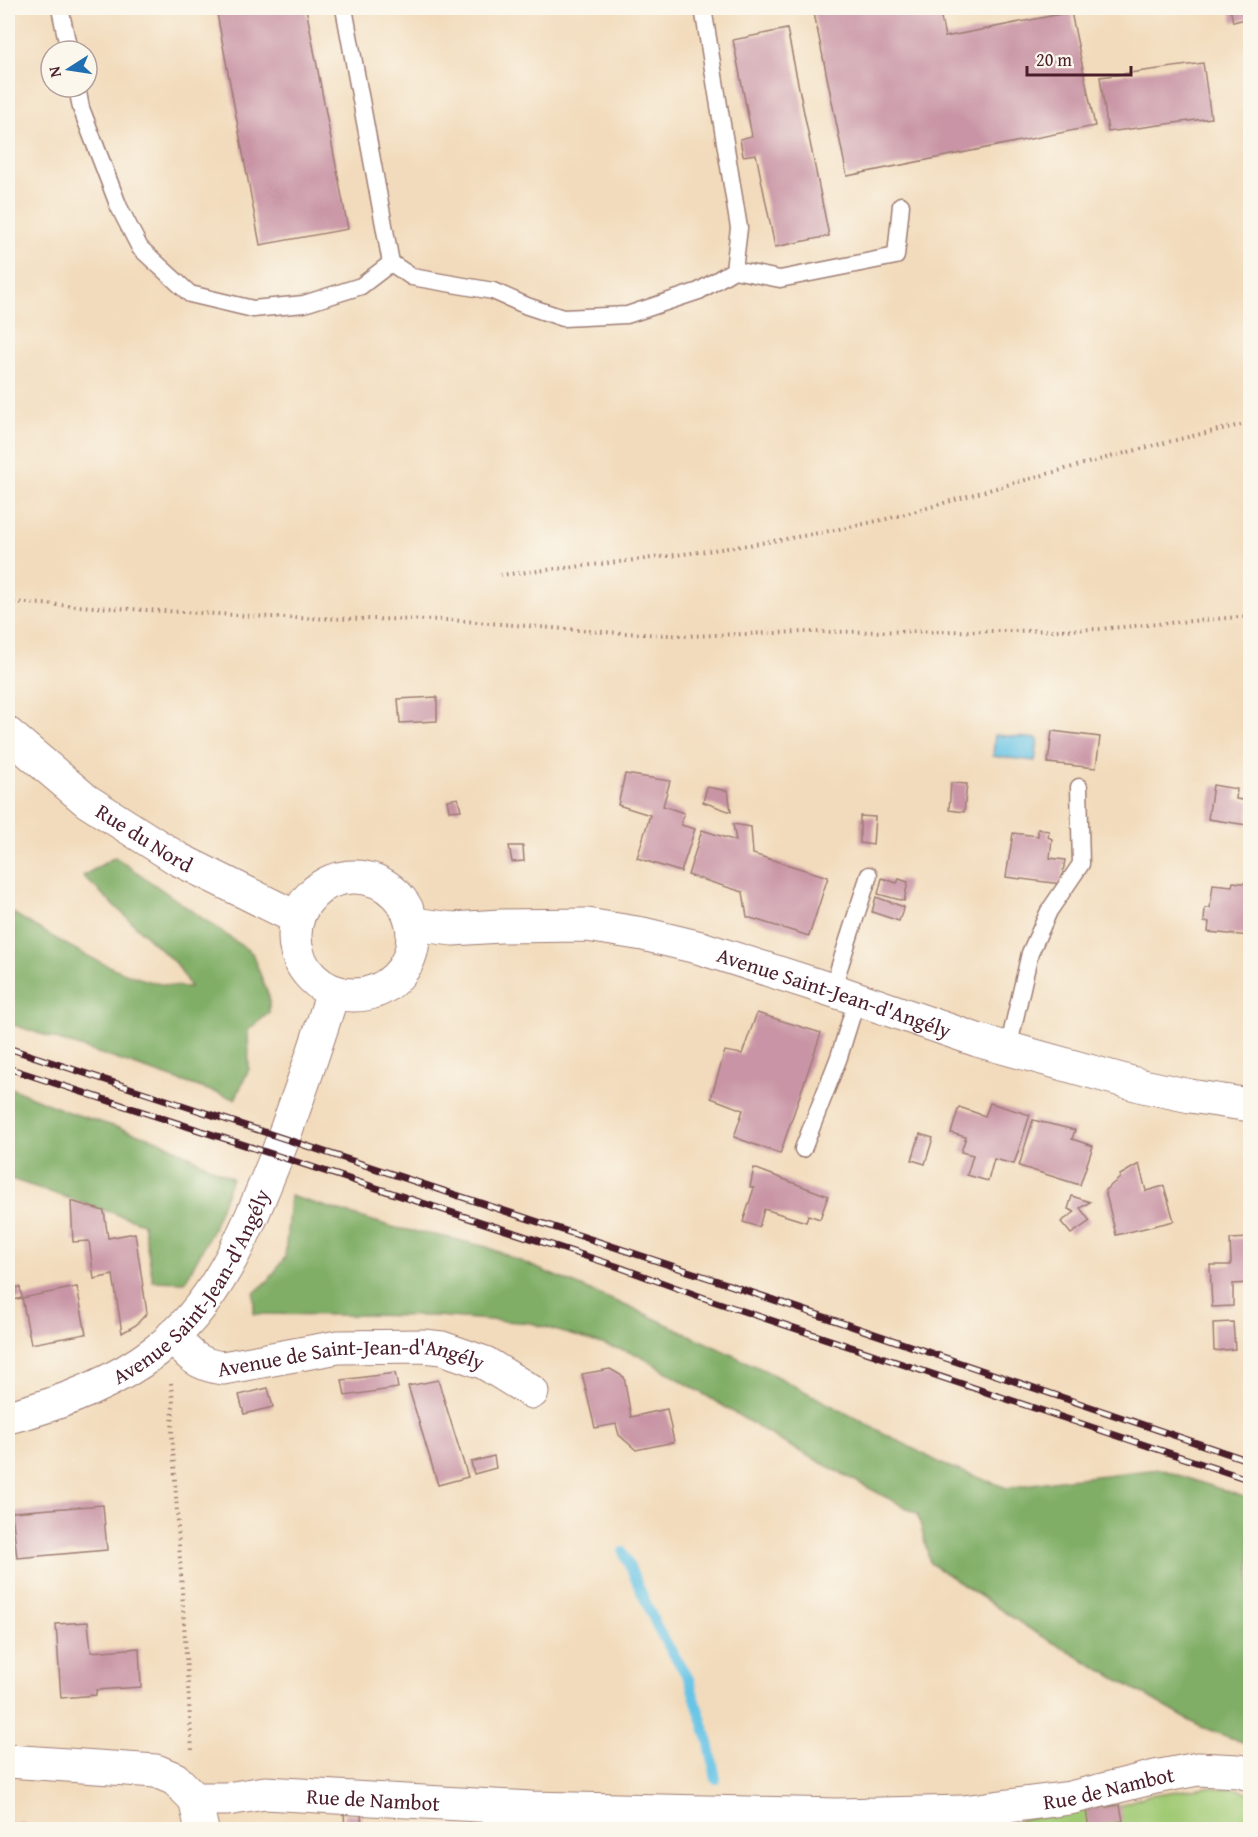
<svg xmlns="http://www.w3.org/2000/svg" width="1258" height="1837" font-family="'Gentium Book Plus',serif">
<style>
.green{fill:#a1ca75;stroke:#767450;stroke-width:1.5}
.forest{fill:#80ae66;stroke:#656648;stroke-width:1.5}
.water{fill:#68c4e6;stroke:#597288;stroke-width:1.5}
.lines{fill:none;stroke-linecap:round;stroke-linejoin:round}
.stream{stroke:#68c4e6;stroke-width:10}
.building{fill:#c995a6}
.lane-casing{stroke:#9e7d74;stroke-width:19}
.street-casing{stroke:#9e7d74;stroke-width:35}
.secondary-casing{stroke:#9e7d74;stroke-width:35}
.path{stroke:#9e7d74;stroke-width:4;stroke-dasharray:1.5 4.5;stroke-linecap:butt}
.lane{stroke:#fff;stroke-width:16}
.street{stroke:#fff;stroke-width:33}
.secondary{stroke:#fff;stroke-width:33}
.rail-casing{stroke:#4a1f2b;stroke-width:7}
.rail{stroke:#fbf7ec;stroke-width:4.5;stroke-dasharray:14;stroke-linecap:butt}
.labels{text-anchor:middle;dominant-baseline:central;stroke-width:6;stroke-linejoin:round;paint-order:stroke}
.street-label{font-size:21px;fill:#4a1f2b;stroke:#fbf7ec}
</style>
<rect width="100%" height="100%" fill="#fbf7ec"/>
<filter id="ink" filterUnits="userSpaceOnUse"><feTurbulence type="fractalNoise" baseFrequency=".0167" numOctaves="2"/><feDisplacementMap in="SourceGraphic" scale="12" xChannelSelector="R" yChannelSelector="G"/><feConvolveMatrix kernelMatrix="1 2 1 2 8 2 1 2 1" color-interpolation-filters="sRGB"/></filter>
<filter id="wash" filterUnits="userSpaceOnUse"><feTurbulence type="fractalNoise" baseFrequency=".008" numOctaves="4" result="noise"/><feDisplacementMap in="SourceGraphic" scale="24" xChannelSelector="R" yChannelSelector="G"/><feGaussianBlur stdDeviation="1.35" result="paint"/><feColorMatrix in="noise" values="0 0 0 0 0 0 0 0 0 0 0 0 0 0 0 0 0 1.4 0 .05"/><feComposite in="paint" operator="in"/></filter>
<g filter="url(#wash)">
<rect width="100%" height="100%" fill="#f2dbbc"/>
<polygon class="green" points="1206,1787 1238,1789 1250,1793 1250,1829 995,1830 1029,1817 1120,1805 1149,1795"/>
<g class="forest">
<path d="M115 857 252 953 269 997V1013L248 1030 249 1069 235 1099 8 1023V910C57 940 133 988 190 987L178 966 83 876Z"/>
<polygon points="8,1087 65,1111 158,1140 232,1178 211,1233 185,1282 153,1281 143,1223 8,1178"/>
<polygon points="290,1196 396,1228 445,1237 487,1247 643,1313 770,1373 944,1465 1007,1488 1059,1480 1160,1469 1250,1499 1250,1745 1199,1726 1033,1631 930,1563 918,1514 786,1444 639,1355 531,1323 436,1316 254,1314 254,1293 269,1280 285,1257"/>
</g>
<polygon class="water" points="995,735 1038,739 1035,761 993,756"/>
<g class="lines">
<g class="stream">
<polyline points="623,1552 659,1631 689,1679 709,1743 716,1779"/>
<polyline points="540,1830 548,1825 561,1825"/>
</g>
</g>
<g id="blocks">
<g class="building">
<polygon points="216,8 306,8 348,229 260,245"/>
<polygon points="813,8 939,8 945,37 1071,12 1095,126 847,176"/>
<polygon points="1230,8 1250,8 1250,18 1233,22"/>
<polygon points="787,29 829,236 775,247 756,154 743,156 740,139 752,136 733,40"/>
<polygon points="1203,63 1211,118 1108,132 1100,77"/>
<polygon points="437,697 437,721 400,723 398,699"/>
<polygon points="1052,731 1100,737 1096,768 1048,763"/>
<polygon points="625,774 670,781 663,806 684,813 681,825 695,829 681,872 637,858 650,815 618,805"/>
<polygon points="951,783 967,784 964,812 949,810"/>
<polygon points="1213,785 1237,789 1236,799 1250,801 1247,825 1208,819"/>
<polygon points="707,787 728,791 731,812 703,802"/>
<polygon points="458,798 461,810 449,811 447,800"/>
<polygon points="860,816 875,817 873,845 860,843"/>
<polygon points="733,824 751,827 753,854 828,877 809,936 747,917 743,892 688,875 702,830 736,841"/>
<polygon points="1038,829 1049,831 1048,837 1052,839 1050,858 1065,860 1061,884 1006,877 1013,833 1038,836"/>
<polygon points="509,846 523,846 524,861 512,862"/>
<polygon points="882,878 897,883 899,879 908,882 904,901 878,894"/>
<polygon points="1233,882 1250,884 1250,936 1208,932 1209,922 1204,922 1205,908 1210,908 1213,884 1232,886"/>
<polygon points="876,897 904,907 899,921 872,912"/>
<polygon points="757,1013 821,1033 780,1154 734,1137 743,1110 711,1098 725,1051 742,1054"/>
<polygon points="990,1103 1030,1115 1014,1164 994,1159 988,1181 967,1175 973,1155 961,1152 966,1137 951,1133 959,1107 985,1116"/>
<polygon points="1033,1120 1075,1130 1072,1139 1093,1146 1080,1185 1019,1166"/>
<polygon points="920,1134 933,1138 925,1164 912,1160"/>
<polygon points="1139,1164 1146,1191 1164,1186 1174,1221 1116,1235 1105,1190 1120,1178 1120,1175"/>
<polygon points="754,1168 828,1196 820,1219 808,1215 806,1222 764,1209 759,1227 743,1222 754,1188 750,1187"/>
<polygon points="1072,1196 1090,1202 1080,1208 1090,1221 1071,1234 1061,1222 1075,1212 1068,1209"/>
<polygon points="71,1201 104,1211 108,1238 135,1233 147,1313 136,1325 122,1333 113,1275 94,1279 89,1241 73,1242"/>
<polygon points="1250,1238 1250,1283 1233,1284 1233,1306 1212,1307 1210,1265 1231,1265 1230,1239"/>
<polygon points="20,1287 22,1298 8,1301 8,1289"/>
<polygon points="77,1287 86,1334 31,1344 22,1298"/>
<polygon points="1233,1322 1235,1349 1214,1351 1213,1323"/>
<polygon points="610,1369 624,1377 631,1417 667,1409 674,1442 636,1450 619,1435 616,1424 595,1428 582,1374"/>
<polygon points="395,1373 398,1388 345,1396 342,1380"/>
<polygon points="438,1380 468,1477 438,1485 408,1386"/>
<polygon points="268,1388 273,1407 244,1414 239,1395"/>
<polygon points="494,1456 496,1468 474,1474 471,1462"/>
<polygon points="103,1505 107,1550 17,1558 12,1512"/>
<polygon points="88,1622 91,1652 139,1648 141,1687 96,1690 96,1695 61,1698 56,1624"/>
<polygon points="1120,1805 1123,1821 1105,1824 1106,1830 1089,1830 1086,1810"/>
<polygon points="344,1813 361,1814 362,1830 345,1830"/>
<rect x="8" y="1823" width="17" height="7"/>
</g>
</g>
</g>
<g filter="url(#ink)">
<use href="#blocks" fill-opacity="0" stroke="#9e7d74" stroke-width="1.5"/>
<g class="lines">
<defs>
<g id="lane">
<polyline points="60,8 69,51"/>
<polyline points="344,8 391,263 412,277 493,291 527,306 563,318 627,315 699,291 734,270 739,228 703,8"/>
<polyline points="77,87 81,108 119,207 140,248 190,294 253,309 304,304 361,286 391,263"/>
<polyline points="734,270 780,279 896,256 901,205"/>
<polyline points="832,990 869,875"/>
<polyline points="1008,1049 1030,953 1049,911 1081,864 1079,787"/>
<polyline points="803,1149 839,1057 857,999"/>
</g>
<g id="street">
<path id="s1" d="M172 1336C189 1355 198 1365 223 1368L338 1347 423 1346 442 1348 485 1363 532 1392"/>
<path id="s2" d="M8 1761 156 1771 175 1779 195 1799H227L265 1793 531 1808 837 1815 924 1813 963 1812 1070 1798 1155 1777 1198 1769 1239 1771 1250 1774"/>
<polyline points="195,1799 202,1830"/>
</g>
<g id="secondary">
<path id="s3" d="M8 734 87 801 178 859 297 918"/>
<circle cx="354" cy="936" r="59"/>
<path id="s4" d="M412 924 453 929 500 926 587 925 643 934 701 948 844 994 977 1040 1143 1086 1190 1096 1250 1105"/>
<path id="s5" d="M8 1417C60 1404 113 1384 156 1351 218 1304 247 1229 275 1160 296 1105 315 1049 333 992"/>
</g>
</defs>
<use href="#lane" class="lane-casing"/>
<use href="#street" class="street-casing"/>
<use href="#secondary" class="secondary-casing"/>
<g class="path">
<path d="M500 575C629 561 760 548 886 519 923 510 959 498 996 488 1080 465 1165 441 1250 423"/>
<polyline points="8,602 287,618 451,620 603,632 687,636 803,632 1014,631 1099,629 1250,616"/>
<polyline points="171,1383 173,1403 172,1433 192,1750"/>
</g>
<use href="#lane" class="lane"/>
<use href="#street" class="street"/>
<use href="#secondary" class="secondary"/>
<defs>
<g id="rail">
<polyline points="8,1048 709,1278 1250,1461"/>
<polyline points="8,1068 616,1266 710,1300 1250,1480"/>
</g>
</defs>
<use href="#rail" class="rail-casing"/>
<use href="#rail" class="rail"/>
</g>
</g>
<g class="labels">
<g class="street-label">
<text stroke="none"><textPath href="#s3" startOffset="172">Rue du Nord</textPath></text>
<text stroke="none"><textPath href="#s4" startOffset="432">Avenue Saint-Jean-d'Angély</textPath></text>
<text stroke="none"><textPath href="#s5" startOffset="236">Avenue Saint-Jean-d'Angély</textPath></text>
<text stroke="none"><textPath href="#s1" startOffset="192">Avenue de Saint-Jean-d'Angély</textPath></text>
<text stroke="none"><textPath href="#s2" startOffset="1114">Rue de Nambot</textPath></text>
<text stroke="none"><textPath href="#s2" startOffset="376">Rue de Nambot</textPath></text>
</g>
</g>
<rect width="1258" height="1837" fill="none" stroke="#fbf7ec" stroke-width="30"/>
<g transform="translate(69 69) rotate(258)"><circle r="28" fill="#fbf7ec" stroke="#b4a19f" stroke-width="1.5"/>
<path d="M0-4.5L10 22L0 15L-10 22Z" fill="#1f6fb2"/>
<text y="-9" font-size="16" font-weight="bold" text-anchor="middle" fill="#4a1f2b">N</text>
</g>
<path d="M1027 66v9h104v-9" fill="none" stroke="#4a1f2b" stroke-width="3"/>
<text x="1036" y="66" font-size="18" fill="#4a1f2b" stroke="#fbf7ec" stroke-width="4.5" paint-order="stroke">20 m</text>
</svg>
